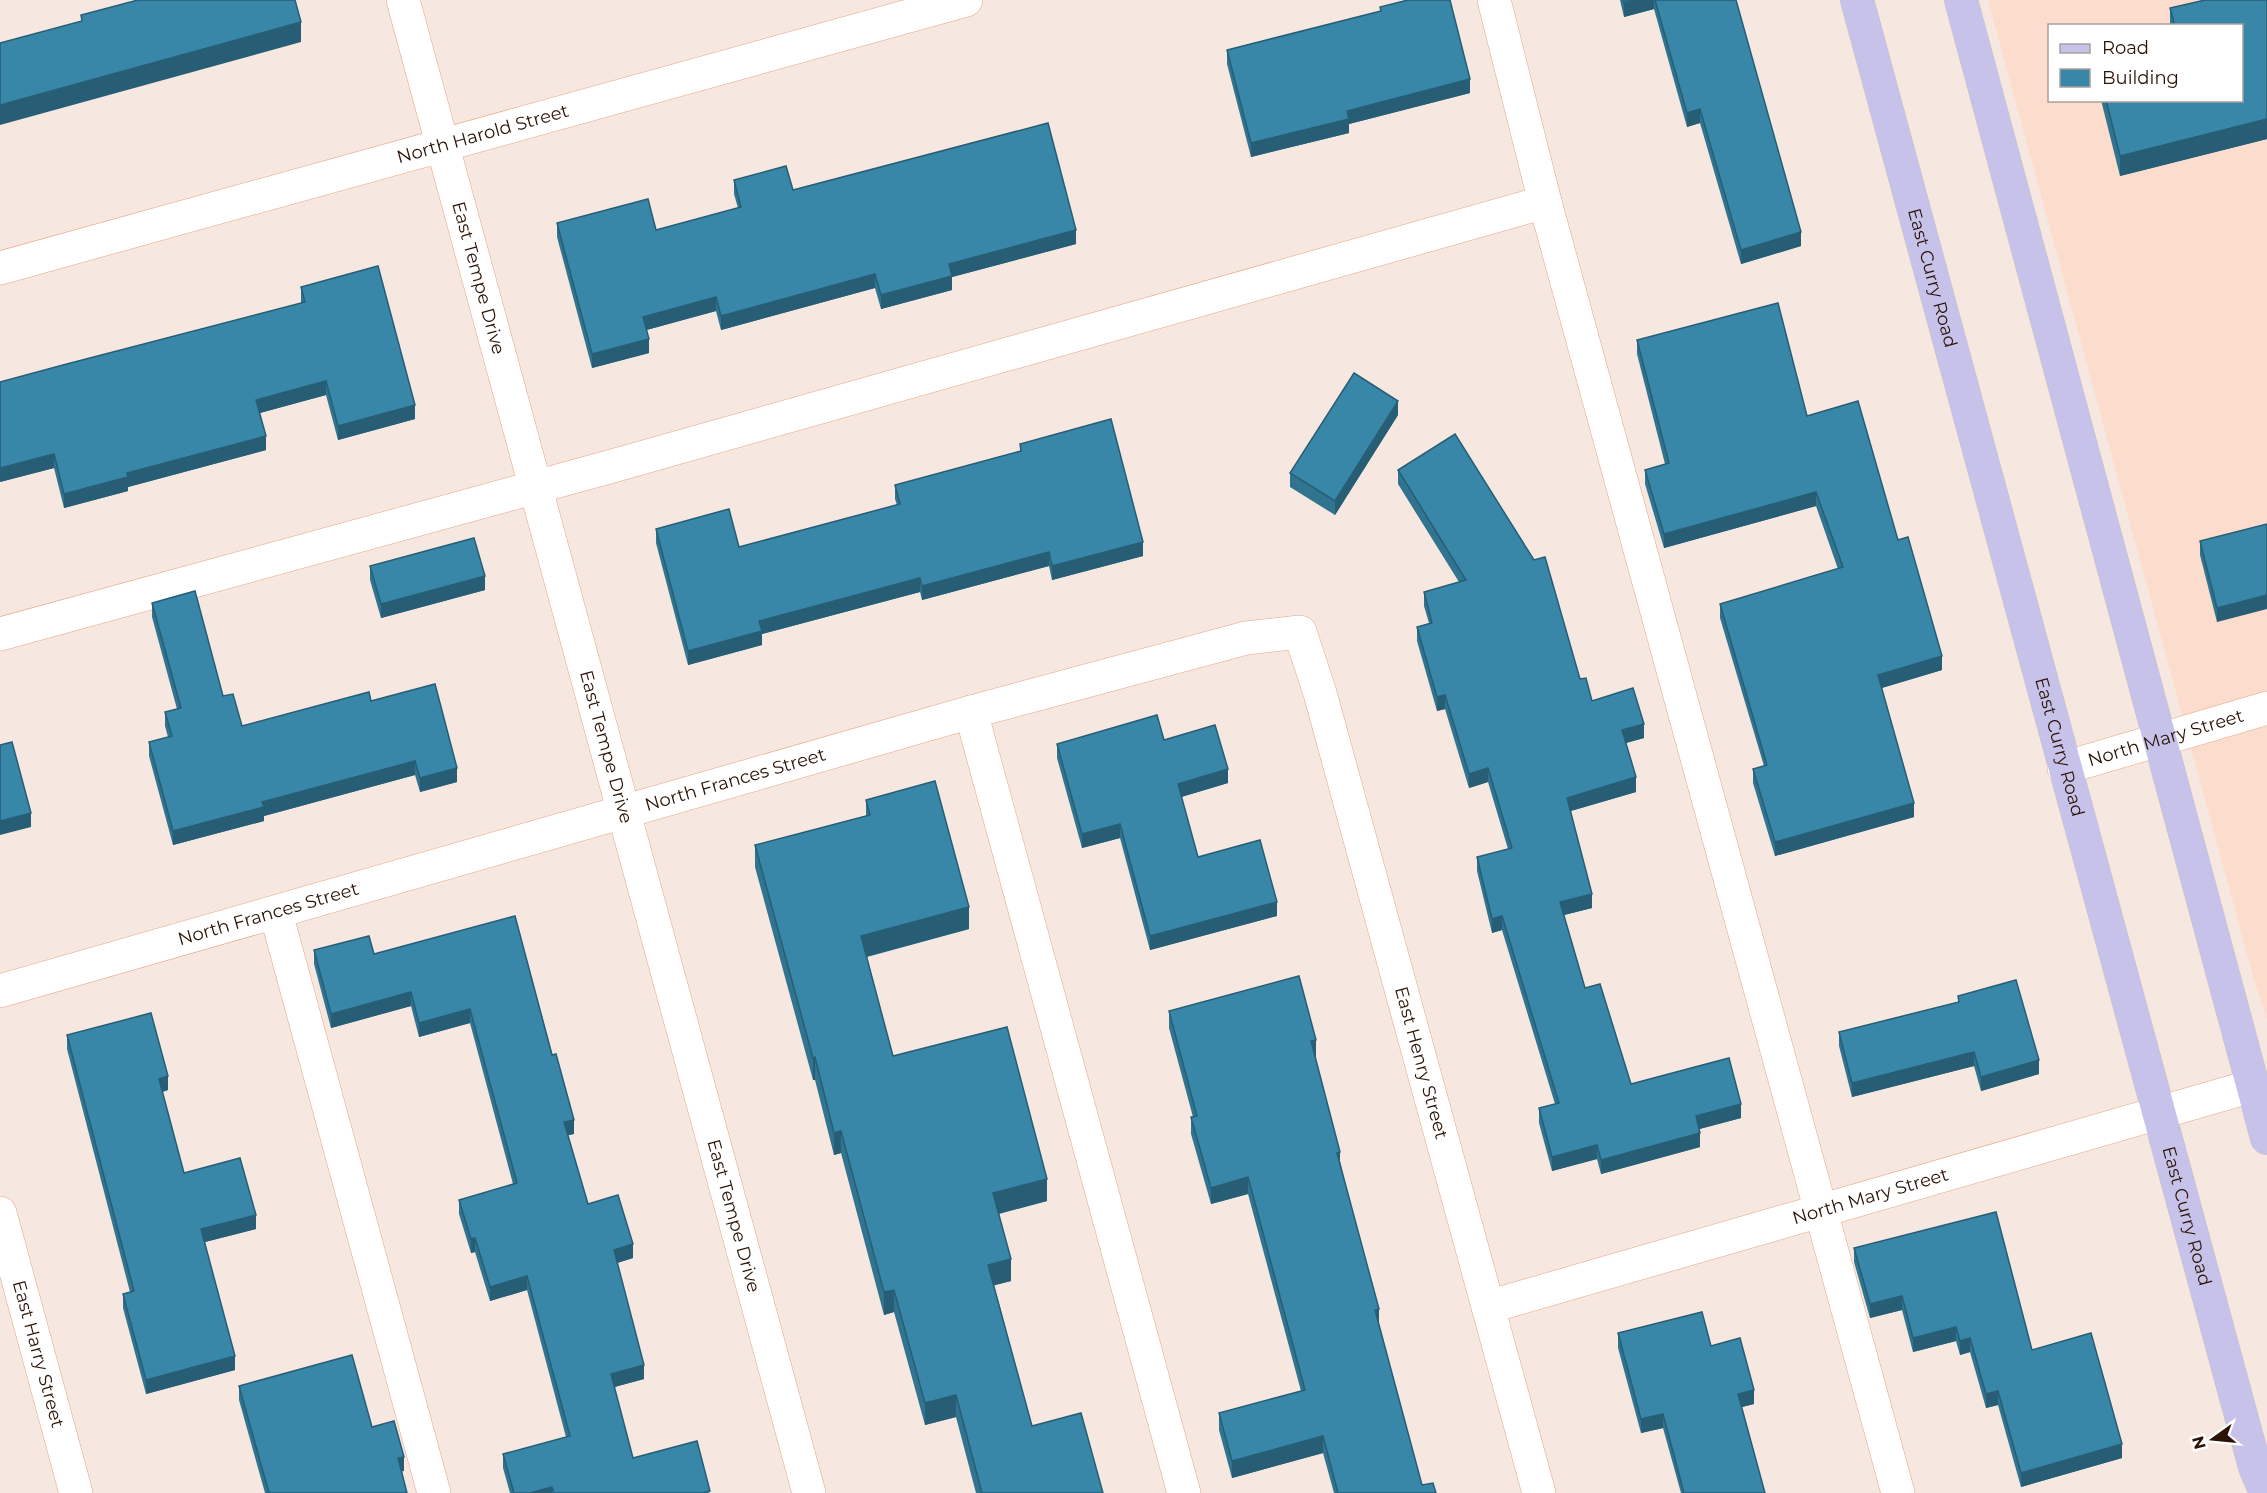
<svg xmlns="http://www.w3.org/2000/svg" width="2267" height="1493" font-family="Montserrat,sans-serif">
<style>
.built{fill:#fcdccc;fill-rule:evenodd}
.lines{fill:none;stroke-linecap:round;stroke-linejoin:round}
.minor-casing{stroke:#e7a581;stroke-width:34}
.major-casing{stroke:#ccc6c3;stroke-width:34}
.minor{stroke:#fff;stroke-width:33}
.major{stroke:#c6c2e9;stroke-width:33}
.wall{fill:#307490}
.shaded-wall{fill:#275e76}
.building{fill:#3887a8;stroke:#275e76;stroke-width:1.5}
.labels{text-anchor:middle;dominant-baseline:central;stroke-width:5;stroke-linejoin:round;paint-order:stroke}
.street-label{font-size:18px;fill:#2a1205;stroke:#fff}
</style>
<rect width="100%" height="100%" fill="#f6e7e0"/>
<path class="built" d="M1988 0H2267V1019L2253 976ZM2050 26H2242V100H2050Z"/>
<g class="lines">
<defs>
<g id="minor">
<path id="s1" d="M403 0 809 1493"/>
<polyline points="1494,0 1545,202 1898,1493"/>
<path id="s2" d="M0 268 966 0"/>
<polyline points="0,634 609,467 1545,202"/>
<polyline points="971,712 1184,1493"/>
<path id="s3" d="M2064 768 2267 708"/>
<polyline points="276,913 434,1493"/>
<path id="s4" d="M0 991 971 712 1246 638 1300 632 1320 693 1539 1493"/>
<path id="s5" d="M0 1213 76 1493"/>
<path id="s6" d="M1488 1307 2252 1086"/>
</g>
<g id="major">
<path id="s7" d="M1857 0 2255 1467 2266 1493"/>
<polyline points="1961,0 2267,1138"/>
</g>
</defs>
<use href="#minor" class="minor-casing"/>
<use href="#major" class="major-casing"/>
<use href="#minor" class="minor"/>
<use href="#major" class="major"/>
</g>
<g class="wall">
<polygon points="1620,0 1736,0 1801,246 1741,264 1700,123 1687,127 1654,9 1624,17"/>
<polygon points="2205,0 2267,0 2267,139 2120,176 2101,100 2241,100 2241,26 2170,26 2170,8"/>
<polygon points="1380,7 1470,93 1349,124 1349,133 1251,157 1227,64 1227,50 1380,11"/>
<polygon points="734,180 793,190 1076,244 952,277 952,290 881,309 875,288 721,330 716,311 646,330 649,353 592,368 557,237 557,223 656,230 738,208 734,194"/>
<polygon points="301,287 415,419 338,440 326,395 260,413 266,450 128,487 128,491 64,508 54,468 0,482 301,303"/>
<polygon points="1637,340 1807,416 1898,540 1942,670 1882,688 1914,817 1775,856 1753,783 1753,769 1764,766 1720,618 1720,604 1838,569 1816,506 1664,548 1645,484 1645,470 1665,464 1637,354"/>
<polygon points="1398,415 1335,515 1290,487 1290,473"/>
<polygon points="1020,444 1143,556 1052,580 1049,566 922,600 920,592 762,634 762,645 688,665 656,543 656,529 739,547 897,505 895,499 895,485 1020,451"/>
<polygon points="1398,470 1580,679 1592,701 1644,738 1626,743 1636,792 1571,811 1592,908 1564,915 1585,988 1631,1084 1741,1118 1699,1129 1700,1147 1601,1174 1597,1159 1552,1171 1539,1123 1539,1108 1555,1104 1502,930 1492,933 1477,871 1477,857 1508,849 1488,782 1469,788 1445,709 1437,711 1417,641 1417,627 1429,623 1424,606 1424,592 1459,582 1398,484"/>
<polygon points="2267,524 2217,622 2200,555 2200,541"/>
<polygon points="370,566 485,590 381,618 370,580"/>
<polygon points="152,603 223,696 242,726 371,701 457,782 420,792 415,775 264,816 264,821 173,845 149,756 149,742 168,737 165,726 165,712 177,709 152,617"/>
<polygon points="1164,740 1228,783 1181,797 1198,857 1277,916 1150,950 1120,838 1082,848 1057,758 1057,744"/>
<polygon points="866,800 969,929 867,957 893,1056 1047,1201 999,1214 1011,1281 994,1285 1032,1426 1103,1493 976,1493 956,1417 925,1425 894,1312 884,1315 841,1153 834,1155 815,1080 813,1080 755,867 755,845 866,816"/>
<polygon points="515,916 574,1134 568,1135 588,1204 633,1258 617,1263 644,1379 614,1387 633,1458 710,1493 510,1493 503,1468 503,1454 566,1437 527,1290 490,1301 475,1252 471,1253 459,1214 459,1200 513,1184 470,1023 419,1037 411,1006 331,1028 314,964 314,950 374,954"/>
<polygon points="1958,996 2039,1074 1981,1091 1974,1066 1852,1097 1839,1046 1839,1032 1958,1002"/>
<polygon points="1169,1011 1316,1057 1315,1057 1379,1324 1422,1485 1436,1493 1334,1493 1323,1453 1232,1478 1219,1430 1219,1413 1301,1391 1248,1194 1211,1204 1191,1134 1191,1117 1193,1117 1169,1028"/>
<polygon points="67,1035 168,1090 162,1092 184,1173 256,1229 205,1242 235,1370 146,1394 123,1308 123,1294 130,1292 67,1049"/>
<polygon points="1854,1248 2032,1350 2122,1458 2021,1487 1998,1405 1986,1408 1970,1352 1960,1355 1956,1341 1913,1352 1902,1310 1870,1318 1854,1262"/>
<polygon points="1618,1333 1711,1346 1754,1404 1742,1407 1765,1493 1681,1493 1663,1428 1641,1433 1618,1348"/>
<polygon points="239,1386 372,1427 404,1471 402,1471 407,1493 265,1493 239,1400"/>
</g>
<g class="shaded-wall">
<polygon points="1635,0 1654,0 1654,9 1624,17 1624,3"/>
<polygon points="301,22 301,42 0,125 0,105"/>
<polygon points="1470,79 1470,93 1349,124 1349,133 1251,157 1251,143 1347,111"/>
<polygon points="1700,109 1700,123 1687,127 1687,113"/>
<polygon points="2267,119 2267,139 2120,176 2120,156"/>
<polygon points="1076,230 1076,244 952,277 952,290 881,309 881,295 949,264"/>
<polygon points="1801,232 1801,246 1741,264 1741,250"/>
<polygon points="875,274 875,288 721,330 721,316"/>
<polygon points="716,297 716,311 643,331 643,317"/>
<polygon points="649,339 649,353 592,368 592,354"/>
<polygon points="326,381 326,395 256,414 256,400"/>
<polygon points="1398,401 1398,415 1335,515 1335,501"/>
<polygon points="415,405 415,419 338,440 338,426"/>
<polygon points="266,436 266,450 128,487 128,491 64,508 64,494 127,473"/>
<polygon points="54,454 54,468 0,482 0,468"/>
<polygon points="1816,492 1816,506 1664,548 1664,534"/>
<polygon points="1143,542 1143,556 1052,580 1052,566"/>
<polygon points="1049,552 1049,566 922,600 922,586"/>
<polygon points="485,576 485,590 381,618 381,604"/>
<polygon points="920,578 920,592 762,634 762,645 688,665 688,651 759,621"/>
<polygon points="2267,595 2267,609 2217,622 2217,608"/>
<polygon points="1942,656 1942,670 1878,689 1878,675"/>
<polygon points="1445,695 1445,709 1437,711 1437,697"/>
<polygon points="1644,724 1644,738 1622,744 1622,730"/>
<polygon points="415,761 415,775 264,816 264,821 173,845 173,831 262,802"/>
<polygon points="457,768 457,782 420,792 420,778"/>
<polygon points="1488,768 1488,782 1469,788 1469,774"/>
<polygon points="1228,769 1228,783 1178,798 1178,784"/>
<polygon points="1636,777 1636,792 1567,812 1567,798"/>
<polygon points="1914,803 1914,817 1775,856 1775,842"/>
<polygon points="31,813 31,827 0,835 0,821"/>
<polygon points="1120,824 1120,838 1082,848 1082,834"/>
<polygon points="1592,894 1592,908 1560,916 1560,902"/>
<polygon points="1277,902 1277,916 1150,950 1150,936"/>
<polygon points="969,907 969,929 861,958 861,936"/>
<polygon points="1502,916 1502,930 1492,933 1492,919"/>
<polygon points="411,992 411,1006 331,1028 331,1014"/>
<polygon points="470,1009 470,1023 419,1037 419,1023"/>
<polygon points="1316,1040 1316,1057 1311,1058 1311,1041"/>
<polygon points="1974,1052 1974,1066 1852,1097 1852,1083"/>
<polygon points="815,1057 815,1080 813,1080 813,1058"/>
<polygon points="2039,1060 2039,1074 1981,1091 1981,1077"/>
<polygon points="168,1076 168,1090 159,1093 159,1079"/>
<polygon points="1741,1104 1741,1118 1696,1130 1696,1116"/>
<polygon points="574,1120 574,1134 564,1136 564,1122"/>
<polygon points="841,1131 841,1153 834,1155 834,1133"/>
<polygon points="1700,1133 1700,1147 1601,1174 1601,1160"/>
<polygon points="1597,1145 1597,1159 1552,1171 1552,1157"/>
<polygon points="1340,1152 1340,1169 1337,1153"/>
<polygon points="1248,1177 1248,1194 1211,1204 1211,1188"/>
<polygon points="1047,1179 1047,1201 993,1215 993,1193"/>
<polygon points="256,1215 256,1229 201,1243 201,1229"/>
<polygon points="475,1238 475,1252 471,1253 471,1239"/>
<polygon points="633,1244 633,1258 614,1264 614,1250"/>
<polygon points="1011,1259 1011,1281 988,1287 988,1265"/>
<polygon points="527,1276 527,1290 490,1301 490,1287"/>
<polygon points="894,1290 894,1312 884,1315 884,1292"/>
<polygon points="1902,1296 1902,1310 1870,1318 1870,1304"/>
<polygon points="1379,1309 1379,1326 1375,1310"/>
<polygon points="1956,1327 1956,1341 1913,1352 1913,1338"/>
<polygon points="1970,1338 1970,1352 1960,1355 1960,1341"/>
<polygon points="235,1356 235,1370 146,1394 146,1380"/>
<polygon points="644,1365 644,1379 611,1388 611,1374"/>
<polygon points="1754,1390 1754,1404 1738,1408 1738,1394"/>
<polygon points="1998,1391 1998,1405 1986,1408 1986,1394"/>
<polygon points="956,1395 956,1417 925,1425 925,1403"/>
<polygon points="1663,1414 1663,1428 1641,1433 1641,1419"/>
<polygon points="1323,1436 1323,1453 1232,1478 1232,1461"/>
<polygon points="2122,1444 2122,1458 2021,1487 2021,1473"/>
<polygon points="404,1457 404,1471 398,1472 398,1458"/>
<polygon points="552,1487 552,1493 530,1493"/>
</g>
<g class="building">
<polygon points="138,0 295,0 301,22 0,105 0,43 82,21 81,15"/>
<polygon points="1408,0 1450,0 1470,79 1347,111 1349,119 1251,143 1227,50 1381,11 1380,7"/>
<polygon points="1624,0 1635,0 1624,3"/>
<polygon points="1655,0 1736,0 1801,232 1741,250 1700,109 1687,113"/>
<polygon points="2205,0 2267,0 2267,119 2120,156 2106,100 2241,100 2241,26 2175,26 2170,8"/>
<polygon points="1048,123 1076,230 949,264 952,276 881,295 875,274 721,316 716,297 643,317 649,339 592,354 557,223 648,199 656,230 741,207 734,180 786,166 793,190"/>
<polygon points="378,266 415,405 338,426 326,381 256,400 266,436 127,473 128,477 64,494 54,454 0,468 0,382 63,365 305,302 301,287"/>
<polygon points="1778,303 1807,416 1858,401 1898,540 1908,537 1942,656 1878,675 1914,803 1775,842 1753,769 1767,765 1720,604 1843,567 1816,492 1664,534 1645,470 1669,463 1637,340"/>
<polygon points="1354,373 1398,401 1335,501 1290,473"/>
<polygon points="1111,419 1143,542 1052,566 1049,552 922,586 920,578 759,621 762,631 688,651 656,529 729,509 739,547 900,504 895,485 1021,451 1020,444"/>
<polygon points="1455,434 1534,560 1545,557 1580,679 1586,678 1592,701 1633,688 1644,724 1622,730 1636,777 1567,798 1592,894 1560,902 1585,988 1600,984 1631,1084 1729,1058 1741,1104 1696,1116 1700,1133 1601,1160 1597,1145 1552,1157 1539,1108 1559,1103 1502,916 1492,919 1477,857 1512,848 1488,768 1469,774 1445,695 1437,697 1417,627 1432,623 1424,592 1466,580 1398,470"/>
<polygon points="2267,524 2267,595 2217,608 2200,541"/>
<polygon points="474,538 485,576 381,604 370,566"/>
<polygon points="195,591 223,696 233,694 242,726 369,692 371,701 435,684 457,768 420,778 415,761 262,802 264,807 173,831 149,742 172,736 165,712 181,708 152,603"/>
<polygon points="1157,715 1164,740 1215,725 1228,769 1178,784 1198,857 1260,840 1277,902 1150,936 1120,824 1082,834 1057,744"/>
<polygon points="12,742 31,813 0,821 0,745"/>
<polygon points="935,781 969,907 861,936 893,1056 1007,1027 1047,1179 993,1193 1011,1259 988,1265 1032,1426 1081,1413 1103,1493 982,1493 956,1395 925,1403 894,1290 884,1292 841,1131 834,1133 815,1057 813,1058 755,845 870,815 866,800"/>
<polygon points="515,916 552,1055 556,1054 574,1120 564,1122 588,1204 618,1195 633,1244 614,1250 644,1365 611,1374 633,1458 697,1441 710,1491 702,1493 554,1493 552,1487 530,1493 514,1493 503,1454 570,1436 527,1276 490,1287 475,1238 471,1239 459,1200 517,1183 470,1009 419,1023 411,992 331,1014 314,950 369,936 374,954"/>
<polygon points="1299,976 1316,1040 1311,1041 1340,1152 1337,1153 1379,1309 1375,1310 1422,1485 1433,1483 1436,1493 1338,1493 1323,1436 1232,1461 1219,1413 1305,1390 1248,1177 1211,1188 1191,1117 1197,1116 1169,1011"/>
<polygon points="2016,980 2039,1060 1981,1077 1974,1052 1852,1083 1839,1032 1959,1002 1958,996"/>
<polygon points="151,1013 168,1076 159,1079 184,1173 240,1158 256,1215 201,1229 235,1356 146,1380 123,1294 134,1291 67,1035"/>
<polygon points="1996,1212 2032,1350 2091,1333 2122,1444 2021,1473 1998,1391 1986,1394 1970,1338 1960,1341 1956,1327 1913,1338 1902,1296 1870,1304 1854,1248"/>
<polygon points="1702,1312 1711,1346 1740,1338 1754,1390 1738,1394 1765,1493 1684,1493 1663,1414 1641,1419 1618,1333"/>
<polygon points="352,1355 372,1427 394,1421 404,1457 398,1458 407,1493 269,1493 239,1386"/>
</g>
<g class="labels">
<g class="street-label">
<text stroke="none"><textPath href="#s2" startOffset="501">North Harold Street</textPath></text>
<text stroke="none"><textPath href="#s1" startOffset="288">East Tempe Drive</textPath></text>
<text stroke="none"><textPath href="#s7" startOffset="288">East Curry Road</textPath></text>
<text stroke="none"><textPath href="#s3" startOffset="106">North Mary Street</textPath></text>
<text stroke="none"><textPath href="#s1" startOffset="774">East Tempe Drive</textPath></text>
<text stroke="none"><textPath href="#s7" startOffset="774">East Curry Road</textPath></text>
<text stroke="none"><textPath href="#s4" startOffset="765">North Frances Street</textPath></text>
<text stroke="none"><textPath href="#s4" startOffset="279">North Frances Street</textPath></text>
<text stroke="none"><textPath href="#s4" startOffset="1797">East Henry Street</textPath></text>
<text stroke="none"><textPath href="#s6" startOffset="398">North Mary Street</textPath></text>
<text stroke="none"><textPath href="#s1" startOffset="1260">East Tempe Drive</textPath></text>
<text stroke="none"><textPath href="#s7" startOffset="1260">East Curry Road</textPath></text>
<text stroke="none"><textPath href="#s5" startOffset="146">East Harry Street</textPath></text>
</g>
</g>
<rect x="2048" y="24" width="195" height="78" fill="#ffffff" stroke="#aaa09b" stroke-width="1.5"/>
<rect x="2060" y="44" width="30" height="9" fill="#c6c2e9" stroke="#aaa09b" stroke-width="1.5"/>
<text x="2102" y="54" font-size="18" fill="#2a1205">Road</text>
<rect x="2060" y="69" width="30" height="18" fill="#3887a8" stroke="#aaa09b" stroke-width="1.5"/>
<text x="2102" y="84" font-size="18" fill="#2a1205">Building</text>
<g transform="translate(2213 1439) rotate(255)" stroke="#ffffff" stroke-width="4.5" paint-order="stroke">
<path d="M0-4.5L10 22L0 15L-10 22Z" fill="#2a1205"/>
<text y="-9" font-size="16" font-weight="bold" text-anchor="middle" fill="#2a1205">N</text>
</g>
</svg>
